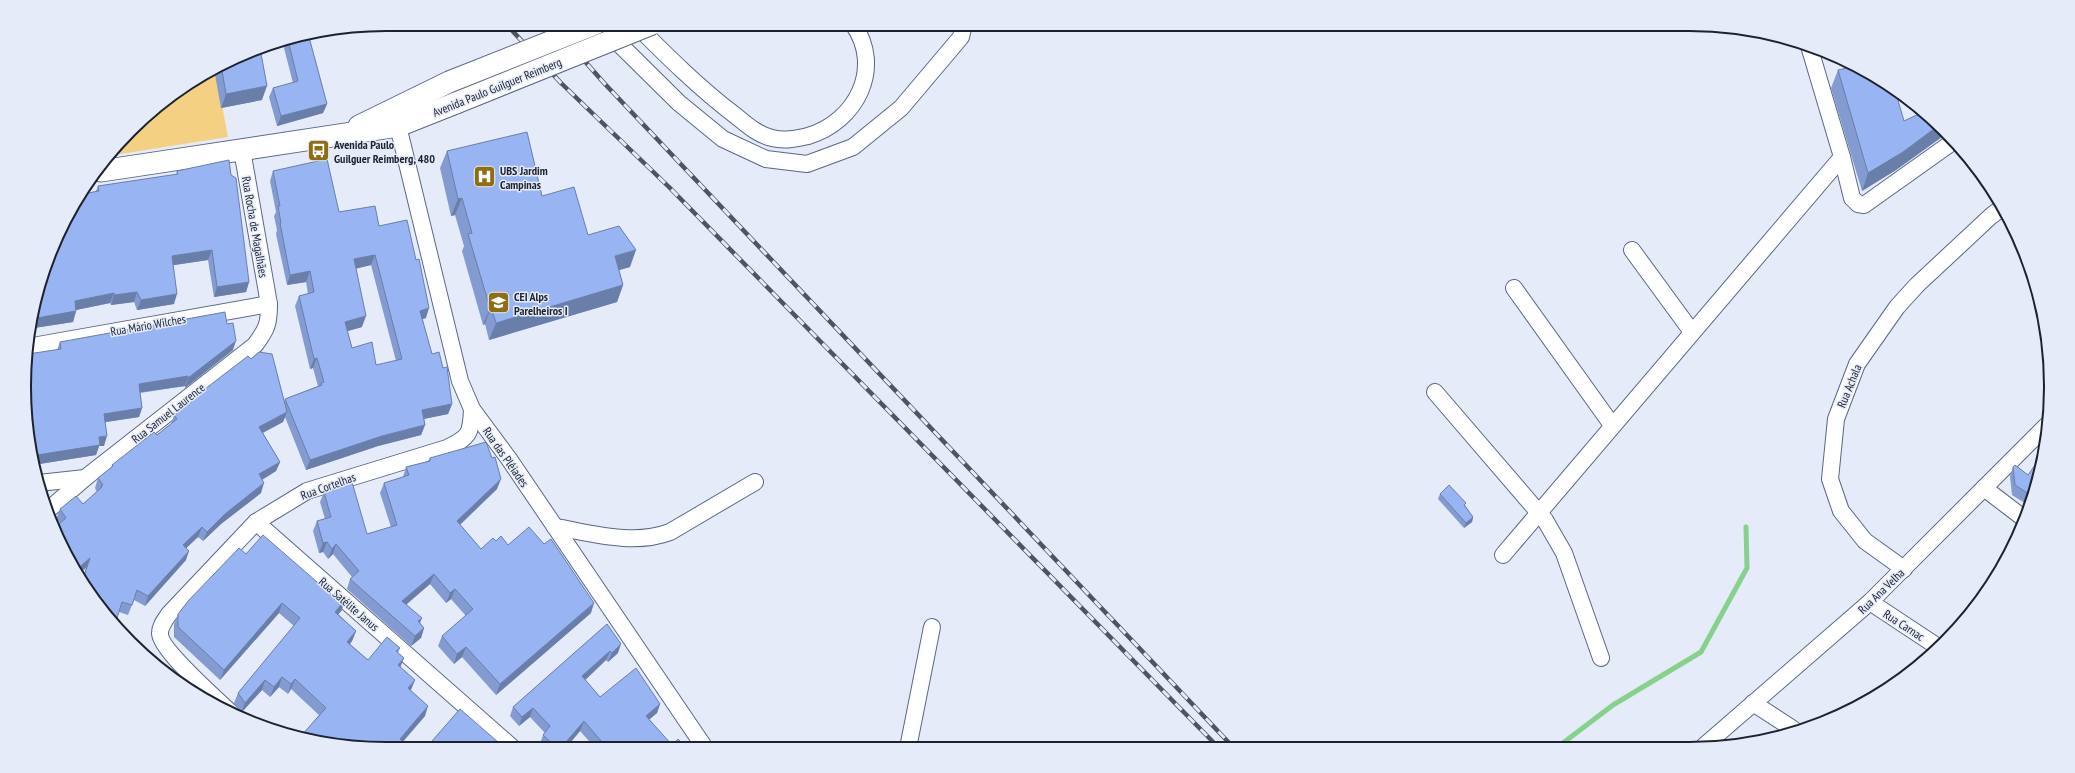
<svg xmlns="http://www.w3.org/2000/svg" width="2075" height="773" font-family="'PT Sans Narrow',sans-serif">
<style>
.green{fill:#f4d182}
.lines{fill:none;stroke-linecap:round;stroke-linejoin:round}
.stream{stroke:#87d18c;stroke-width:5}
.minor-casing{stroke:#5a6785;stroke-width:18}
.major-casing{stroke:#5a6785;stroke-width:23}
.minor{stroke:#fff;stroke-width:16}
.major{stroke:#fff;stroke-width:21}
.rail-casing{stroke:#4e5460;stroke-width:4.5}
.rail{stroke:#e5ebf9;stroke-width:3;stroke-dasharray:9;stroke-linecap:butt}
.major-bridge-casing{stroke:#5a6785;stroke-width:23;stroke-linecap:butt}
.major-bridge{stroke:#fff;stroke-width:21}
.wall{fill:#839bd1;fill-rule:evenodd}
.shaded-wall{fill:#6a7eaa}
.building{fill:#98b4f3;stroke:#6a7eaa;fill-rule:evenodd}
.labels{text-anchor:middle;dominant-baseline:central;stroke-width:3;stroke-linejoin:round;paint-order:stroke}
.street-label{font-size:12px;fill:#1c222e;stroke:#e5ebf9}
.poi-label{font-size:12px;font-weight:bold;fill:#1c222e;stroke:#e5ebf9;text-anchor:start}
.rim{fill:none;stroke:#1c222e;stroke-width:2}
</style>
<rect width="100%" height="100%" fill="#e5ebf9"/>
<polygon class="green" points="215,68 228,137 114,155 148,114 205,72"/>
<g class="lines">
<polyline class="stream" points="1559,746 1613,705 1701,652 1747,568 1746,527"/>
<defs>
<g id="minor">
<polyline points="599,24 679,103 723,139 766,159 807,164 853,147 901,108 961,37 964,24"/>
<path d="M635 24C667 56 699 88 736 116 746 124 758 135 772 138 784 141 795 139 808 136 856 122 884 68 853 24"/>
<polyline points="1809,46 1842,157 1852,198 1858,204 1864,205 1954,141"/>
<polyline points="398,126 460,381 472,409 509,459 705,748"/>
<polyline points="1632,250 1692,332"/>
<polyline points="1514,288 1612,425"/>
<polyline points="27,347 269,304"/>
<polyline points="1435,392 1545,520 1564,553 1601,658"/>
<polyline points="39,483 85,478"/>
<polyline points="1984,488 2022,517"/>
<path d="M47 511 85 478 255 345C267 329 269 324 269 304L242 150"/>
<polyline points="256,522 514,749"/>
<path d="M555 527C592 533 633 546 670 532L755 482"/>
<polyline points="1503,555 1842,157"/>
<polyline points="1904,569 1865,541 1841,511 1830,479 1836,419 1857,364 1897,307 1917,285 1991,216 2003,207"/>
<polyline points="1870,602 1938,647"/>
<polyline points="1753,703 1793,729"/>
<path d="M232 714C219 701 159 649 160 633 160 626 165 620 169 614L256 522 307 491 447 448C469 437 471 435 472 409"/>
<polyline points="1704,746 1870,602 2048,424"/>
<polyline points="908,748 932,627"/>
</g>
<g id="major">
<polyline points="359,126 449,82"/>
<polyline points="101,171 398,126 456,103"/>
</g>
</defs>
<use href="#minor" class="minor-casing"/>
<use href="#major" class="major-casing"/>
<use href="#minor" class="minor"/>
<use href="#major" class="major"/>
<defs>
<g id="rail">
<polyline points="506,24 561,83 670,188 1218,747"/>
<polyline points="552,24 604,83 1233,747"/>
</g>
</defs>
<use href="#rail" class="rail-casing"/>
<use href="#rail" class="rail"/>
<defs>
<g id="major-bridge">
<polyline points="449,82 595,24"/>
<polyline points="456,103 652,24"/>
</g>
</defs>
<use href="#major-bridge" class="major-bridge-casing"/>
<use href="#major-bridge" class="major-bridge"/>
</g>
<g class="wall">
<polygon points="309,37 327,104 323,113 277,126 269,97 273,88 293,83 284,48 287,40"/>
<polygon points="260,48 262,100 221,108 214,69"/>
<polygon points="1838,70 1904,121 1923,112 1946,134 1896,170 1862,191 1831,88"/>
<polygon points="447,151 542,196 588,235 630,267 619,270 623,285 617,302 489,340 485,324 483,325 462,251 464,246 455,215 451,216 440,168"/>
<polygon points="177,171 249,282 246,292 214,297 208,260 173,265 174,304 137,310 134,302 111,305 110,303 76,310 76,311 73,322 34,328 32,320 43,270 96,191 98,186 176,175"/>
<path d="M273 171 339 212 379 226 426 318 422 319 432 354 452 404 448 414 424 419 425 425 421 435 378 446 306 470 285 417 283 422 263 433 280 462 276 471 262 480 261 493 221 524 203 541 198 537 186 548V560L145 606 134 600 128 615 119 612 85 588 82 582 86 568 60 523 56 519 60 509 83 504 97 492 95 488 98 478 111 468 112 465 157 435 171 424 174 415 191 402 192 399 284 403 285 399 318 386 313 368 310 369 295 306 299 296 308 294 306 282 287 285 276 234 277 230 274 216 276 212 270 181ZM371 265 396 361 376 365 352 348 347 331 362 327 356 268Z"/>
<polygon points="227,324 233,350 185,388 185,386 140,393 142,408 139,417 105,422 104,446 99,446 96,455 33,465 31,457 57,350 60,342"/>
<polygon points="2045,442 2039,481 2028,505 2012,495 2010,476 2013,467 2028,475 2041,457 2039,455 2042,446"/>
<polygon points="430,458 497,489 460,525 481,549 496,541 508,545 591,613 496,695 462,657 454,664 438,646 442,636 466,616 451,599 446,603 430,584 406,604 420,623 424,628 421,638 411,646 347,589 350,579 352,577 333,554 328,559 323,552 319,553 313,531 317,521 325,519 320,502 324,492 367,534 391,527 380,493 384,483 403,477 406,467 428,461"/>
<polygon points="1440,494 1465,505 1473,517 1472,522 1464,528 1438,499"/>
<polygon points="246,554 342,610 338,614 356,631 352,641 350,644 368,660 400,648 398,653 400,667 411,690 411,691 425,716 403,742 386,749 300,738 319,715 291,689 288,694 279,687 270,697 262,690 241,713 234,703 238,693 294,626 279,613 220,680 174,637 174,624 178,614"/>
<polygon points="607,624 618,653 608,662 606,660 585,680 600,697 660,704 657,713 649,719 672,745 689,748 596,749 580,731 565,749 545,749 540,744 543,735 545,733 530,717 519,726 510,716 513,707"/>
</g>
<g class="shaded-wall">
<polygon points="267,86 262,100 221,108 226,94"/>
<polygon points="327,104 323,113 277,126 281,116"/>
<polygon points="1938,126 1946,134 1896,170 1862,191 1868,173"/>
<polygon points="462,198 455,215 451,216 458,199"/>
<polygon points="212,250 208,260 168,266 172,256"/>
<polygon points="636,250 630,267 609,273 615,256"/>
<polygon points="375,255 371,265 351,270 354,259"/>
<polygon points="310,271 306,282 287,285 290,275"/>
<polygon points="249,282 246,292 214,297 217,287"/>
<polygon points="623,285 617,302 489,340 496,323"/>
<polygon points="137,292 134,302 111,305 114,295"/>
<polygon points="114,293 110,303 71,311 75,301"/>
<polygon points="177,294 174,304 137,310 141,300"/>
<polygon points="491,307 485,324 483,325 490,308"/>
<polygon points="429,308 426,318 416,321 420,311"/>
<polygon points="76,311 73,322 34,328 37,318"/>
<polygon points="366,316 362,327 341,333 345,322"/>
<polygon points="236,341 233,350 185,388 188,378"/>
<polygon points="317,358 313,368 310,369 314,359"/>
<polygon points="188,376 185,386 135,393 139,384"/>
<polygon points="452,404 448,414 418,420 422,410"/>
<polygon points="142,408 139,417 100,423 104,414"/>
<polygon points="287,412 283,422 256,436 259,427"/>
<polygon points="425,425 421,435 378,446 306,470 310,460 382,436"/>
<polygon points="107,436 104,446 99,446 96,455 33,465 31,456 99,437"/>
<polygon points="280,462 276,471 255,484 259,474"/>
<polygon points="501,479 497,489 453,531 457,521"/>
<polygon points="264,483 261,493 221,524 203,541 207,532 225,514"/>
<polygon points="1473,517 1472,522 1464,528 1466,523"/>
<polygon points="202,527 198,537 179,555 183,545"/>
<polygon points="327,542 323,552 319,553 323,543"/>
<polygon points="336,544 333,554 328,559 332,549"/>
<polygon points="189,551 186,560 145,606 148,596"/>
<polygon points="90,558 86,568 78,575 76,570"/>
<polygon points="434,574 430,584 399,611 402,601"/>
<polygon points="455,589 451,599 446,603 450,593"/>
<polygon points="345,600 342,610 332,622 335,612"/>
<polygon points="282,603 279,613 220,680 224,670"/>
<polygon points="594,603 591,613 496,695 500,684"/>
<polygon points="422,618 418,628 418,621"/>
<polygon points="424,628 421,638 411,646 415,636"/>
<polygon points="356,631 352,641 344,652 347,642"/>
<polygon points="621,644 618,653 608,662 612,653"/>
<polygon points="466,647 462,657 454,664 457,654"/>
<polygon points="610,651 606,660 579,686 582,676"/>
<polygon points="404,658 400,668 398,665"/>
<polygon points="282,677 279,687 270,697 274,687"/>
<polygon points="295,679 291,689 288,694 291,684"/>
<polygon points="265,680 262,690 241,713 245,703"/>
<polygon points="415,680 411,690 404,698 408,688"/>
<polygon points="660,704 657,713 643,725 646,716"/>
<polygon points="428,706 425,716 396,749 400,739"/>
<polygon points="533,708 530,717 519,726 522,717"/>
<polygon points="584,721 580,731 565,749 560,749"/>
</g>
<g class="building">
<polygon points="309,37 327,104 281,116 273,88 298,81 288,40"/>
<polygon points="260,48 267,86 226,94 221,65"/>
<polygon points="1856,66 1895,90 1904,121 1923,112 1938,126 1903,152 1868,173 1838,70"/>
<polygon points="527,132 542,196 574,187 588,235 619,226 636,250 615,256 623,285 496,323 491,307 490,308 468,234 472,233 462,198 458,199 447,151"/>
<path d="M327 159 339 212 375 206 379 226 407 220 416 260 419 259 429 308 420 311 432 354 439 352 443 368 447 367 452 404 422 410 425 425 382 436 310 460 285 399 322 385 321 383 324 382 317 358 314 359 299 296 314 292 310 271 290 275 280 223H281L278 206H280L273 171ZM375 255 402 359 376 365 372 342 352 348 345 322 366 316 354 259Z"/>
<polygon points="229,160 231,175 236,178 249,282 217,287 212,250 172,256 177,294 141,300 137,292 114,295 114,293 75,301 76,311 37,318 35,309 34,310 43,270 72,205 82,194 99,191 98,186 178,174 177,171"/>
<polygon points="225,312 227,324 233,323 236,341 188,378 188,376 139,384 142,408 104,414 107,436 99,437 100,445 31,456 28,354 61,349 60,342"/>
<polygon points="259,352 272,354 287,412 259,427 280,462 259,474 264,483 225,514 207,532 202,527 183,545 189,551 148,596 137,590 132,605 122,602 116,621 85,588 82,582 90,558 76,570 53,529 66,518 60,509 76,496 83,504 102,487 101,486 103,485 98,478 113,466 112,465 154,432 157,435 177,419 174,415 194,400 192,399 248,356 251,359"/>
<polygon points="486,442 492,458 495,457 501,479 457,521 481,549 493,538 496,541 501,536 508,545 529,527 544,544 551,539 594,603 500,684 466,647 457,654 442,636 473,609 455,589 450,593 434,574 402,601 422,618 418,621 424,628 415,636 350,579 359,571 336,544 332,549 327,542 323,543 317,521 331,517 324,492 352,482 367,534 397,525 384,483 409,475 406,467 430,461 430,458"/>
<polygon points="2045,442 2044,447 2042,446"/>
<polygon points="2043,454 2039,481 2032,496 2015,485 2013,467 2015,465 2028,475"/>
<polygon points="1449,485 1466,503 1464,505 1473,517 1466,523 1440,494"/>
<polygon points="263,535 332,595 336,592 345,600 335,612 356,631 347,642 368,660 387,637 400,648 396,651 404,658 398,665 415,680 408,688 428,706 400,739 411,749 386,749 302,738 300,737 326,708 295,679 291,684 282,677 274,687 265,680 245,703 238,693 300,618 282,603 224,670 178,627 178,614 189,600 239,548 246,554"/>
<polygon points="607,624 621,644 612,653 610,651 582,676 600,697 636,668 660,704 646,716 672,745 678,739 686,748 688,746 689,748 606,748 607,748 584,721 560,749 558,749 543,735 550,726 533,708 522,717 513,707"/>
<polygon points="134,640 199,693 197,694 166,674"/>
<polygon points="460,709 506,749 425,749"/>
</g>
<defs>
<symbol id="bus-square" viewBox="-11 -11 22 22"><rect x="-9" y="-9" width="18" height="18" rx="4" fill="#8f6d11" stroke="#e5ebf9"/><path d="M-5-6H5V4H4V6H2V4H-2V6H-4V4H-5ZM-3.5-4V0h7V-4ZM-3.5 1.2v1.5H-2V1.2ZM2 1.2v1.5H3.5V1.2Z" fill="#fff"/></symbol>
<symbol id="hospital-square" viewBox="-11 -11 22 22"><rect x="-9" y="-9" width="18" height="18" rx="4" fill="#8f6d11" stroke="#e5ebf9"/><path d="M-5-5h3v3.5h4V-5h3V5h-3V1.5h-4V5h-3Z" fill="#fff"/></symbol>
<symbol id="school-square" viewBox="-11 -11 22 22"><rect x="-9" y="-9" width="18" height="18" rx="4" fill="#8f6d11" stroke="#e5ebf9"/><path d="M0-5L7-2L0 1L-7-2ZM-4 1L0 2.5L4 1V4Q0 6-4 4Z" fill="#fff"/></symbol>
</defs>
<g fill-rule="evenodd">
<use href="#bus-square" x="306" y="138" width="25" height="25"/>
<use href="#hospital-square" x="472" y="164" width="25" height="25"/>
<use href="#school-square" x="486" y="290" width="25" height="25"/>
</g>
<g class="labels">
<g class="street-label">
<text transform="translate(497 87) rotate(-22)">Avenida Paulo Guilguer Reimberg</text>
<text transform="translate(255 227) rotate(80)">Rua Rocha de Magalhães</text>
<text transform="translate(148 325) rotate(-10)">Rua Mário Wilches</text>
<text transform="translate(1849 386) rotate(-68)">Rua Achala</text>
<text transform="translate(168 413) rotate(-38)">Rua Samuel Laurence</text>
<text transform="translate(506 457) rotate(55)">Rua das Plêiades</text>
<text transform="translate(328 486) rotate(-20)">Rua Cortelhas</text>
<text transform="translate(1881 591) rotate(-44)">Rua Ana Velha</text>
<text transform="translate(349 604) rotate(41)">Rua Satélite Janus</text>
<text transform="translate(1904 625) rotate(33)">Rua Carnac</text>
</g>
<g class="poi-label">
<text x="334" y="144">Avenida Paulo<tspan x="334" dy="14">Guilguer Reimberg, 480</tspan></text>
<text x="500" y="170">UBS Jardim<tspan x="500" dy="14">Campinas</tspan></text>
<text x="514" y="296">CEI Alps<tspan x="514" dy="14">Parelheiros I</tspan></text>
</g>
</g>
<path d="M0 0H2075V773H0ZM386 31H1689A355 355 0 0 1 2044 386V387A355 355 0 0 1 1689 742H386A355 355 0 0 1 31 387V386A355 355 0 0 1 386 31Z" fill="#e5ebf9" fill-rule="evenodd"/>
<path class="rim" d="M386 31H1689A355 355 0 0 1 2044 386V387A355 355 0 0 1 1689 742H386A355 355 0 0 1 31 387V386A355 355 0 0 1 386 31Z"/>
</svg>
